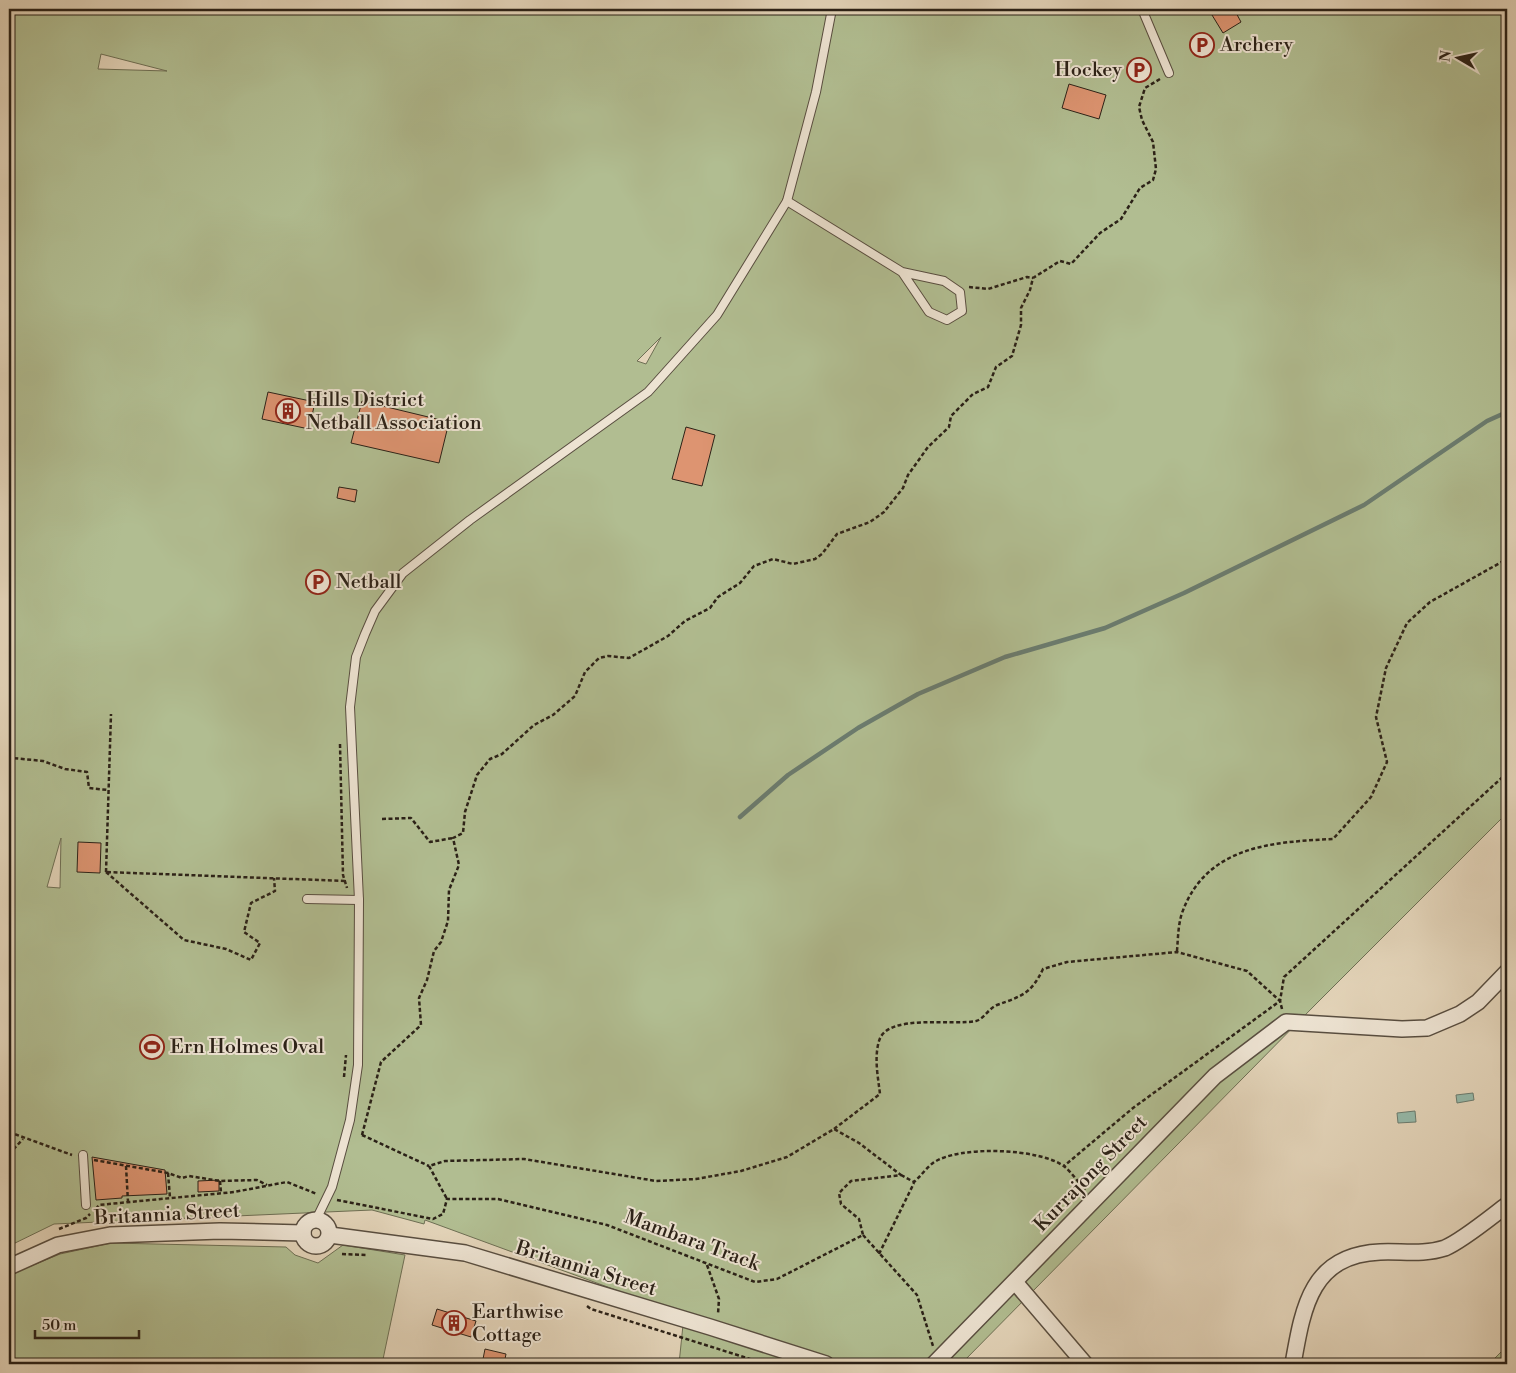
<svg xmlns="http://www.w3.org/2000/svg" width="1516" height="1373" font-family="'Libre Bodoni',serif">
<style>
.green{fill:#b1bd91;stroke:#6e6f54;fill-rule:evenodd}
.water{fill:#96b9a9;stroke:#6b7c6f}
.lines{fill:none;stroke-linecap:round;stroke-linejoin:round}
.stream{stroke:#6b7c6f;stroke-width:4.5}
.building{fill:#dd9471;stroke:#2b2117}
.lane-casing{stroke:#594e40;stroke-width:10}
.street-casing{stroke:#594e40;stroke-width:18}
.path{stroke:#2b2117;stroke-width:2.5;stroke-dasharray:4 2.5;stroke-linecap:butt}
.lane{stroke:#ede3d2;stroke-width:8}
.street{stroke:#ede3d2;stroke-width:15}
.labels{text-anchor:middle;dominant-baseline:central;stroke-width:4;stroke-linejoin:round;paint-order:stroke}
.poi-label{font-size:20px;fill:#2b2117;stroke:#ede3d2;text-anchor:start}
.street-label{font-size:20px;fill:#2b2117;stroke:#ede3d2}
</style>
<rect width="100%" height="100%" fill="#e3d4b9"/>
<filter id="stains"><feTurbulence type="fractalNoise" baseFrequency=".004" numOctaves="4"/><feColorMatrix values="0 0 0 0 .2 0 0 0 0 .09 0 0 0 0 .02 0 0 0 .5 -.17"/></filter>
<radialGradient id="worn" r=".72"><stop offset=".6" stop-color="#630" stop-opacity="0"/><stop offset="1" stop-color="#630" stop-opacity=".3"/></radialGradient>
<g class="green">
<path d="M9 9H1507V813L1316 1004 961 1364H679L684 1315 425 1220 424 1224 372 1210 54 1224 9 1246ZM101 54 167 71 98 69ZM661 337 646 364 637 361ZM61 838 60 888 47 887Z"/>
<polygon points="111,1243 286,1247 295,1255 318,1263 343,1245 405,1255 382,1364 9,1364 9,1275 60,1254"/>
<polygon points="1507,1346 1507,1364 1489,1364"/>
</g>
<g class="water">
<polygon points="1473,1093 1474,1100 1457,1103 1456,1095"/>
<polygon points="1415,1111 1416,1122 1398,1123 1397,1113"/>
</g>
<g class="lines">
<polyline class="stream" points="740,817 788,775 858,728 918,694 1005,657 1105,628 1184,593 1364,505 1487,421 1507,412"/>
</g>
<g class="building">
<polygon points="1222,9 1234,9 1241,22 1223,33 1212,15"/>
<polygon points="1069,84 1106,95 1099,119 1062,108"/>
<polygon points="268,392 315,402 309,429 262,419"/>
<polygon points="362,401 449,422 439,463 351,443"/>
<polygon points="686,427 715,435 702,486 672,479"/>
<polygon points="339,487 357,490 355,502 337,498"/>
<polygon points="78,842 101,843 100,873 77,872"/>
<polygon points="92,1157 165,1170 167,1194 122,1196 122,1198 96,1200"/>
<polygon points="219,1180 219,1191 198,1192 198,1181"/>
<polygon points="437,1309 476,1321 471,1337 432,1325"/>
<polygon points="485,1349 506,1354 504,1364 482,1364"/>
</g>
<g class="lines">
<defs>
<g id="lane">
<polyline points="1142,9 1169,73"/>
<polyline points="787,201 902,272 929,312 947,320 962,311 960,292 944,281 902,272"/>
<polyline points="307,899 359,900"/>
<polyline points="83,1155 86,1205"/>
<polyline points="316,1220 332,1187 350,1120 358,1065 359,900 350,707 356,657 365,634 375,611 403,573 470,520 648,392 717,315 787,201 816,92 832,9"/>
</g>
<g id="street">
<circle cx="316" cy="1233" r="13"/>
<polyline points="330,1235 465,1253 710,1327 826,1364"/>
<polyline points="9,1267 58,1245 110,1235 220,1231 303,1233"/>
<polyline points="1015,1282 1085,1364"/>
<polyline points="934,1364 1215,1076 1286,1022 1402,1029 1427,1028 1460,1014 1478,1002 1507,972"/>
<path d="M1293 1364C1303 1307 1311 1255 1380 1252 1402 1251 1424 1255 1445 1248 1462 1241 1491 1217 1507 1205"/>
</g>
</defs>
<use href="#lane" class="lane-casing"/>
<use href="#street" class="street-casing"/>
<g class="path">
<polyline points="969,287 988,289 1027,277 1033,278"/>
<polyline points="340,744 343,875 347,888"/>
<polyline points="9,755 12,758 43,761 65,769 87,772 89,788 108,790"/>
<polyline points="382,819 411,818 430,842 453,838"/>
<polyline points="106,872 184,940 226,949 251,960 260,943 244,932 251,903 275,891 274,878"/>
<polyline points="106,872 111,714"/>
<polyline points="107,872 345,881"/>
<path d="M1177 951C1178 939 1178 925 1182 913 1206 846 1271 842 1333 839L1371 797 1387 762 1376 717 1386 668 1407 623 1430 602 1507 559"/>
<polyline points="1282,1009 1280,1001 1284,977 1507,773"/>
<polyline points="344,1077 346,1055"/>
<path d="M834 1129 880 1094C878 1077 874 1058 879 1041 887 1013 952 1026 976 1021 984 1019 989 1008 997 1005 1022 996 1031 994 1043 969L1067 962 1177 952 1247 971 1280 1001 1133 1108 1064 1166"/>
<polyline points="9,1132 72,1155"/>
<polyline points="362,1135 381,1062 421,1025 419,998 427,980 434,951 441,942 448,921 449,890 459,865 453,838 463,833 465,812 477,775 490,759 502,754 534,725 553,715 575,696 585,672 599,658 608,656 629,658 668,636 685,621 710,608 718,597 740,583 754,566 773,559 793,564 815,559 822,554 837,534 870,522 884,512 903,488 908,475 928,447 949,427 951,416 973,394 988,387 996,367 1012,356 1021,325 1021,308 1030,290 1033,278 1060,261 1071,264 1100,233 1121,219 1140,188 1153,180 1156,169 1153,142 1142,120 1139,107 1145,88 1160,79"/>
<polyline points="362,1135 429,1166"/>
<polyline points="9,1154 23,1139"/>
<polyline points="94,1160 168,1173 182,1178 189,1176 220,1181 257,1180 267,1185"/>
<polyline points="126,1166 128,1202"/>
<polyline points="168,1173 170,1198"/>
<path d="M901 1175 914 1182C921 1176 926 1168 933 1163 958 1145 1041 1148 1065 1167 1072 1173 1079 1183 1085 1190"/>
<polyline points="220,1181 221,1193"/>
<polyline points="337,1200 433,1219 443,1214 447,1199 498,1199 607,1225 755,1282 777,1279 863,1235 859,1219 841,1204 839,1193 851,1181 901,1175 859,1143 834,1129 787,1157 741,1171 696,1179 656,1181 524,1159 445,1161 429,1166 447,1199"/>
<polyline points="96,1209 99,1205 234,1192 287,1182 317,1194"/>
<polyline points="59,1229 86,1218 90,1214"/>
<polyline points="863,1235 917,1295 933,1346"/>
<polyline points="342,1254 366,1255"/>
<polyline points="879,1254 914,1183"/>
<polyline points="707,1265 719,1299 718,1314"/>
<polyline points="587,1306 591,1309 766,1364"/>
</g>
<use href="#lane" class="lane"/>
<use href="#street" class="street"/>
</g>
<defs>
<symbol id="parking-ring" viewBox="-11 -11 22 22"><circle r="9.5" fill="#ede3d2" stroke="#8f2418" stroke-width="1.5"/><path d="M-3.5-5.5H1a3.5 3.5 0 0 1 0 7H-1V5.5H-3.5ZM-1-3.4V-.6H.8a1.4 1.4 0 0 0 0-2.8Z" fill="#8f2418"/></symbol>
<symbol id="building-ring" viewBox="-11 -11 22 22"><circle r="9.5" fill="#ede3d2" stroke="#8f2418" stroke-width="1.5"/><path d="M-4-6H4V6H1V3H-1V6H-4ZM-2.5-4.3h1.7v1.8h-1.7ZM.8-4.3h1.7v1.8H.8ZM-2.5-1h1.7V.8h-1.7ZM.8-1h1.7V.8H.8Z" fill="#8f2418"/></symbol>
<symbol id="stadium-ring" viewBox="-11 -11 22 22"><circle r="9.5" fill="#ede3d2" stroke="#8f2418" stroke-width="1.5"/><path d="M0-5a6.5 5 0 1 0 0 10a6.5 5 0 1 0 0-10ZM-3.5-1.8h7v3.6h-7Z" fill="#8f2418"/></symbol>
</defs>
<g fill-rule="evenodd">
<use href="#parking-ring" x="1188" y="31" width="28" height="28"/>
<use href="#parking-ring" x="1125" y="56" width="28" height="28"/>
<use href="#building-ring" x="274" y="397" width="28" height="28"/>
<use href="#parking-ring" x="304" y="568" width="28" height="28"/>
<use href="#stadium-ring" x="138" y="1033" width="28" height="28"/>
<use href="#building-ring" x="440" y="1309" width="28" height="28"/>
</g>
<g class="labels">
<g class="poi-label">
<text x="1220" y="45">Archery</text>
<text x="1122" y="70" text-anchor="end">Hockey</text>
<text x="306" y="400">Hills District<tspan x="306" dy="23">Netball Association</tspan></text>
<text x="336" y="582">Netball</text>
<text x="170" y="1047">Ern Holmes Oval</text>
<text x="472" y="1312">Earthwise<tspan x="472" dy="23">Cottage</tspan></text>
</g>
<g class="street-label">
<text transform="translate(1091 1174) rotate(-46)">Kurrajong Street</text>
<text transform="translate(167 1215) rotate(-3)">Britannia Street</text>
<text transform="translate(692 1241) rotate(20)">Mambara Track</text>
<text transform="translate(586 1269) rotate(17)">Britannia Street</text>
</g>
</g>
<rect width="1516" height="1373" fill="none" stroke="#e3d4b9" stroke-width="30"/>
<rect x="10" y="10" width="1496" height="1353" fill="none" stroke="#2b2117" stroke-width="2.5"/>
<rect x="15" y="15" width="1486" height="1343" fill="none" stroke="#2b2117"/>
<g transform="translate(1458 58) rotate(279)" stroke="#ede3d2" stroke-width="4" paint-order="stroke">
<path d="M0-4L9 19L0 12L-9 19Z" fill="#2b2117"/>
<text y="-8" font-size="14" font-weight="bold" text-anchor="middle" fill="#2b2117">N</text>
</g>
<path d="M35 1330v8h104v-8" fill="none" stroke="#2b2117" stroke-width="2.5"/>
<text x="42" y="1330" font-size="15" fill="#2b2117" stroke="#ede3d2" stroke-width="4" paint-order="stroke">50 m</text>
<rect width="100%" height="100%" filter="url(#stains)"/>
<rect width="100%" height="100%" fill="url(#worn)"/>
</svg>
